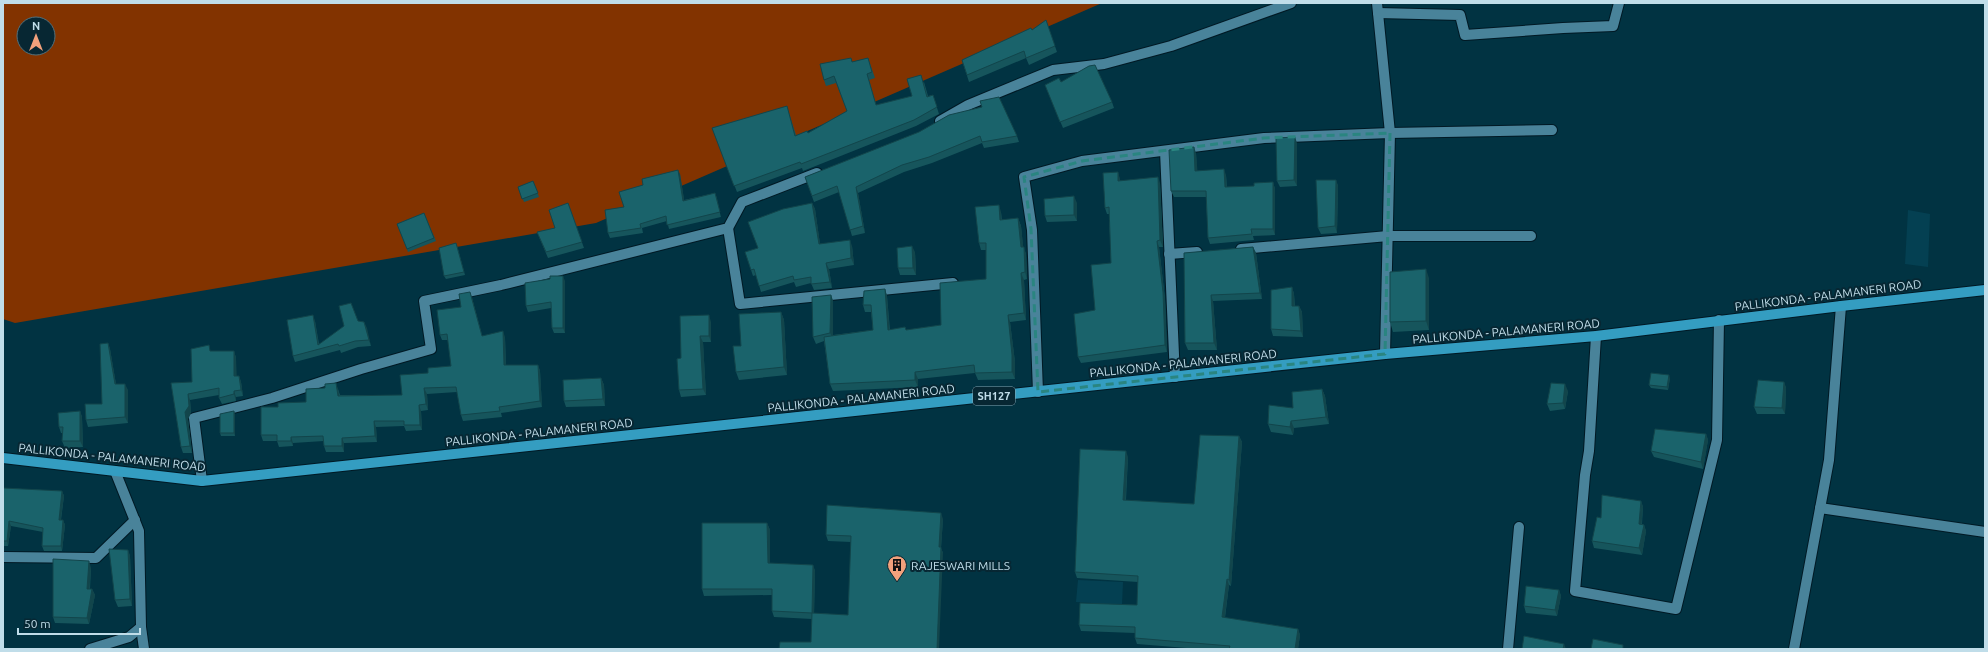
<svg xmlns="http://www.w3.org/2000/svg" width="1988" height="652" font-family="Ubuntu,sans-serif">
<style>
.built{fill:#044052}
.green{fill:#823300;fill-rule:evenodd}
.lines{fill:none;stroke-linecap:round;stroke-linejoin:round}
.minor-casing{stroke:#001924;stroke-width:12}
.primary-casing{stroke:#001924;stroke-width:12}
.minor{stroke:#49839a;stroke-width:10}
.primary{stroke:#349dc1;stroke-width:10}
.wall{fill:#16555c}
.shaded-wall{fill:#12454b}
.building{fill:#1a636b;stroke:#12454b}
.marked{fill:none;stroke:#2a8580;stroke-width:3;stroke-dasharray:8 5;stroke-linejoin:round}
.labels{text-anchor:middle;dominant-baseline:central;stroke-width:4;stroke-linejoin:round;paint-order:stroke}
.shield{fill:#072733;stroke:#88a6b2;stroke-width:1}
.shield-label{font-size:11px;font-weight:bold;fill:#c0dde9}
.street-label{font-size:12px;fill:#c0dde9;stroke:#072733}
.poi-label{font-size:12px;fill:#c0dde9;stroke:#072733;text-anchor:start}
</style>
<rect width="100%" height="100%" fill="#013342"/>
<g class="built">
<polygon points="1908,210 1930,214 1928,267 1905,264"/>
<polygon points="1078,580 1123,582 1122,605 1076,602"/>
</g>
<path class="green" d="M3 3H1102L596 223 15 323 3 319ZM24 24H48V48H24Z"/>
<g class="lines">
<defs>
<g id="minor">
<polyline points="1377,3 1390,133 1385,354"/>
<polyline points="1378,13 1460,15 1465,35 1563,28 1613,26 1619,3"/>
<polyline points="940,121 968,105 1053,70 1104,64 1171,46 1291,3"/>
<polyline points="1165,151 1175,377"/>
<polyline points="728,228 740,304 953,283"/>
<polyline points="1241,249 1388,236 1531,236"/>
<polyline points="1169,254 1197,252"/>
<polyline points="1596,336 1589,451 1585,475 1575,591 1676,609 1717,440 1719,320"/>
<polyline points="1038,392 1032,230 1024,177 1082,161 1264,138 1390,133 1552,130"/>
<polyline points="202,481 194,418 272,398 361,369 431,349 424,301 501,285 728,228 742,202 817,173"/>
<polyline points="1820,508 1985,532"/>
<polyline points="3,557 96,558 135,520"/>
<polyline points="141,627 144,649"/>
<polyline points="90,649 129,637 141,627 139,531 115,471"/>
<polyline points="1508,649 1519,527"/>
<polyline points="1794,649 1829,460 1841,306"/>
</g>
<polyline id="primary" points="3,458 202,481 1385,354 1596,336 1841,306 1985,290"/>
</defs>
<use href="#minor" class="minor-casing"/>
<use href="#primary" class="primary-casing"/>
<use href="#minor" class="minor"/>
<use href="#primary" class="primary"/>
</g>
<g class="wall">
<polygon points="1046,20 1057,52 1029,65 1026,58 969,82 962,60 1032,30"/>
<polygon points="868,58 875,78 869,80 876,105 912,96 924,82 928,96 933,95 939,114 916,126 803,171 802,168 737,192 712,128 789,113 796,135 808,133 847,111 836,83 826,86 824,80 852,62"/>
<polygon points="1061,82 1112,102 1114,108 1063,128 1045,85"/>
<polygon points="919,132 1017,136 1019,142 984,148 982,143 932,163 904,172 858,193 865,233 852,236 839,192 814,202 805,177"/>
<polygon points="1297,143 1297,186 1280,187 1277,181"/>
<polygon points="1196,153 1197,171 1226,175 1227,187 1254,186 1273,182 1275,189 1275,235 1253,236 1254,240 1210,244 1208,238 1206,197 1174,197 1171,191"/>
<polygon points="1118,172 1120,181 1160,183 1163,247 1159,247 1165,299 1167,352 1081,363 1078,357 1111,263 1109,214 1107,214 1105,208"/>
<polygon points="680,174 684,200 715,193 721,217 669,229 667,221 642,228 643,233 610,238 608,233 643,185"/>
<polygon points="1336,180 1338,186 1337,233 1321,234 1318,228"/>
<polygon points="533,181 539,197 524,202 518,187"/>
<polygon points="568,203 584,248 548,258 537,232 555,228"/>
<polygon points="812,203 815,209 820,244 852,246 854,265 829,269 832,288 814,290 811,283 796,287 794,282 761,292 756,275 753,276 751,270"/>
<polygon points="1077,203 1077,221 1047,222 1045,216"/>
<polygon points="1001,212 1002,220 1018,218 1021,226 1023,247 1026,254 1027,279 1024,280 1026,320 1010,322 1015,362 1015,379 978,380 975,373 918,379 918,387 833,391 830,384 824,341 816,344 813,337 831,295 833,301 833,335 873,330 871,312 865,312 863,305 885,289 887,296 890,330 905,327 906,330 941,325 986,279 986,250 981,250 979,243"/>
<polygon points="424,213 436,241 408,252 397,224"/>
<polygon points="457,246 465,275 446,279 444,276"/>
<polygon points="1253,247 1256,253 1262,299 1213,301 1217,350 1188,350 1185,343 1184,253"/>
<polygon points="915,252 916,275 900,275 898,268"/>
<polygon points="1429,278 1429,330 1393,332 1390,322"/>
<polygon points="565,281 565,333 554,333 552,328 551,308 528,312 526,306"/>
<polygon points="1292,287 1294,294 1295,306 1299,306 1302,312 1303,337 1273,336 1271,329"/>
<polygon points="472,298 482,336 505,337 506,365 538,365 540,371 542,407 501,413 502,417 463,421 461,415 457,392 427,394 428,410 421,411 422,430 406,431 404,426 376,427 377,442 344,443 344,452 326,452 324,446 324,441 293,443 293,446 279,447 277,441 263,441 261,435 278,407 306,402 338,389 340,395 402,395 428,373 451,366 448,340 442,340 440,335 461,307"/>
<polygon points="781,312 784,320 787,375 739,380 736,372 741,346"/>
<polygon points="315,321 319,344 358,321 364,322 371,346 358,347 341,353 340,350 295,362 293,356"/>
<polygon points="711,322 711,342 703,342 706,395 681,397 679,390 681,358"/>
<polygon points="108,343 110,349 116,384 128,390 128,423 88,427 86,420 102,404"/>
<polygon points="211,351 234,351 236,358 236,376 239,376 241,382 243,396 236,397 236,401 222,404 219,398 219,395 190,400 191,412 188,419 192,453 183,453 181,447 171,383 192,382"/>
<polygon points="601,378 604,385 605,406 566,407 564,401"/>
<polygon points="1670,378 1668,390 1651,388 1649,385"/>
<polygon points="1784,382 1786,388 1785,414 1757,414 1754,407"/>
<polygon points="1322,389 1325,396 1329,424 1294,428 1293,435 1271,432 1268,424"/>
<polygon points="1568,391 1565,409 1550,411 1547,404"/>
<polygon points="80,411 82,417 83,447 65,448 62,441 63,433 61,433 59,427"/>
<polygon points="235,414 235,436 221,436 220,433"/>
<polygon points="1706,434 1708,440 1703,469 1654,457 1651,451"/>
<polygon points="1239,436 1242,442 1231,586 1229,585 1225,618 1298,629 1300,635 1298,649 1199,649 1137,644 1135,638 1135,633 1081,631 1079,625 1137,605 1138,582 1077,578 1075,572 1128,457 1126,500 1194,504"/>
<polygon points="3,488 62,491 64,496 61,520 63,520 65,525 62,551 44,551 42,546 43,532 11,526 8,546 3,546"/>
<polygon points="1641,501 1643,507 1642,524 1644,525 1646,531 1642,555 1594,548 1592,541"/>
<polygon points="943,519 941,548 943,553 811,642 812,619 774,617 772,611 772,595 704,596 702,589 767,523 770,530 770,563 813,565 815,571 814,613 848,615 851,542 828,541 826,535"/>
<polygon points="128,550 130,556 132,606 118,607 115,600"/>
<polygon points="91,568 90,589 92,589 95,595 89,624 55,623 53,617"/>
<polygon points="1559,590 1561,596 1557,616 1526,613 1524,606"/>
</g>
<g class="shaded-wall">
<polygon points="1295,137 1297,143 1297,186 1294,180"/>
<polygon points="1194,147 1196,153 1198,177 1195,171"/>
<polygon points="1224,169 1226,175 1227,193 1225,187"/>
<polygon points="678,170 680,174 685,205 683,201"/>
<polygon points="1118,172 1120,179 1121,188 1118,181"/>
<polygon points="1158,177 1160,183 1163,247 1160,240"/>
<polygon points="1336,180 1338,186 1337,233 1335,226"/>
<polygon points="1273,182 1275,189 1275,235 1273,229"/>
<polygon points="856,187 858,193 865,233 863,226"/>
<polygon points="715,193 717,198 721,217 720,212"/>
<polygon points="1074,196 1077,203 1077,221 1074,215"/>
<polygon points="812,203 815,209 821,251 819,244"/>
<polygon points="999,205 1001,212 1002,227 1000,220"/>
<polygon points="1018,218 1021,226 1024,254 1021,247"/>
<polygon points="850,240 852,246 854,265 851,258"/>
<polygon points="1157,241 1159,247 1165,299 1167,352 1165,345"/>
<polygon points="912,246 915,252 916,275 913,268"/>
<polygon points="1024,247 1026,254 1027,279 1025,272"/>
<polygon points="1253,247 1256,253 1262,299 1260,293"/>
<polygon points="826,263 829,269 832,288 830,282"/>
<polygon points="1426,269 1429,278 1429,330 1426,321"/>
<polygon points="1021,273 1024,280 1026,320 1024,313"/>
<polygon points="563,276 565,281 565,333 563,328"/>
<polygon points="1292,287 1294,294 1295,313 1292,306"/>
<polygon points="885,289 887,296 890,337 888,330"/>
<polygon points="470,292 472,298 484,342 482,336"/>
<polygon points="831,295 833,301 833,339 830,333"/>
<polygon points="1211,295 1213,301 1217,350 1214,343"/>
<polygon points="1299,306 1302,312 1303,337 1301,331"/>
<polygon points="781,312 784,320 787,375 784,367"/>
<polygon points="313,315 315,321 319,349 318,345"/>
<polygon points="709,315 711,322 711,342 709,336"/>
<polygon points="1008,315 1010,322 1015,362 1015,379 1012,372"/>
<polygon points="364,322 367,328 371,346 369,340"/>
<polygon points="503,331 505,337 506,371 504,365"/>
<polygon points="700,336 703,342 706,395 703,389"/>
<polygon points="108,343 110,349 117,391 115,384"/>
<polygon points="234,351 236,358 237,382 234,376"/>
<polygon points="538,365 540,371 542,407 540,401"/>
<polygon points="915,372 918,379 918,387 915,380"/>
<polygon points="1669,375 1670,378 1668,390 1667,387"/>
<polygon points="239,376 241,382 243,396 241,390"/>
<polygon points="601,378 604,385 605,406 603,399"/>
<polygon points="1784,382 1786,388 1785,414 1782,408"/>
<polygon points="336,383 338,389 340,401 338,396"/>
<polygon points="125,384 128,390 128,423 125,417"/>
<polygon points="1565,384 1568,391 1565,409 1563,403"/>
<polygon points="424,388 427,394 428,410 426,404"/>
<polygon points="1322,389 1325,396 1329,424 1326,417"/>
<polygon points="234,391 236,397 236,401 234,394"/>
<polygon points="188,394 190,400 191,412 188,419 192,453 190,446 185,412"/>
<polygon points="419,405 421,411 422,430 420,425"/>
<polygon points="80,411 82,417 83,447 80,441"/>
<polygon points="234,411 235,414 235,436 234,433"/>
<polygon points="374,421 376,427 377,442 375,436"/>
<polygon points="1291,421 1294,428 1293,435 1290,427"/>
<polygon points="1706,434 1708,440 1703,469 1701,462"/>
<polygon points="1239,436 1242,442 1231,586 1229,580"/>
<polygon points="291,437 293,443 293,446 291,441"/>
<polygon points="342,438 344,443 344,452 342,446"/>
<polygon points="1126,451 1128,457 1125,506 1123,500"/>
<polygon points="62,491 64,496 60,525 59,520"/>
<polygon points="1641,501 1643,507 1641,530 1639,524"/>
<polygon points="941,513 943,519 941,548 943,553 939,649 937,649 939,547"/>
<polygon points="63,520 65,525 62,551 61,546"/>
<polygon points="9,521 11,526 8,546 7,541"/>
<polygon points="767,523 770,530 770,570 768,563"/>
<polygon points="1644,525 1646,531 1642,555 1639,548"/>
<polygon points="128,550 130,556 132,606 130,599"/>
<polygon points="89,561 91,568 89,595 87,589"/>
<polygon points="813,565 815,571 814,619 812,613"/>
<polygon points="1227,579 1229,585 1224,623 1222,617"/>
<polygon points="92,589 95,595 89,624 87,618"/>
<polygon points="1559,590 1561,596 1557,616 1555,610"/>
<polygon points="1298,629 1300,635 1298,649 1295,649"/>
<polygon points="1564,644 1566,649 1563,649"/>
</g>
<g class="building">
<polygon points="1046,20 1055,46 1026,58 1024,51 967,75 962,60 1031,28 1032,30"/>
<polygon points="851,58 852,62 868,58 872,72 867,74 876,105 912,96 907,79 921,75 927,97 933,95 937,107 914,120 801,164 800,162 734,186 712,128 787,106 795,136 807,131 808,133 847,111 834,76 824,80 820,64"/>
<polygon points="1095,65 1112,102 1060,122 1045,85 1059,78 1061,82 1089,66"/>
<polygon points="999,97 1017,136 982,142 980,136 929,157 902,165 856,187 863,226 850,230 837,186 812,196 805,177 919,132 949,115 982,107 980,101"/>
<polygon points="1295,137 1294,180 1277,181 1276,138"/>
<polygon points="1194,147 1195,171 1224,169 1225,187 1254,186 1254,183 1273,182 1273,229 1251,229 1252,234 1208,238 1206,191 1171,191 1169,150"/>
<polygon points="678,170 683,201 715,193 720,212 667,225 666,216 640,224 641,228 608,233 605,210 624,207 619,192 643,185 642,179"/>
<polygon points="1118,172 1118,181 1158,177 1160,240 1157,241 1163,292 1165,345 1078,357 1074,314 1095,310 1091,265 1111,263 1109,207 1105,208 1103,173"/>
<polygon points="1316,180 1336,180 1335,226 1318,228"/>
<polygon points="533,181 538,193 522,199 518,187"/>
<polygon points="1074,196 1074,215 1045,216 1044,199"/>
<polygon points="568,203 582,242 546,252 537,232 555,228 549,210"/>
<polygon points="812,203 819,244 850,240 851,258 826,263 830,282 811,284 811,277 794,280 793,276 759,286 754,269 751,270 745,252 758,248 748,222 783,209"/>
<polygon points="999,205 1000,220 1018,218 1021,247 1024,247 1025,272 1021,273 1024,313 1008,315 1012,355 1012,372 975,373 974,365 915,372 915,380 830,384 824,337 873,330 871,305 863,305 864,291 885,289 888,330 905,327 906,330 941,325 940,283 986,279 986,243 979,243 975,207"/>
<polygon points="424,213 434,238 407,249 397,224"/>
<polygon points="456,243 464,272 444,276 439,248"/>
<polygon points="912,246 913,268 898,268 897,248"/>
<polygon points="1253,247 1260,293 1211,295 1214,343 1185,343 1184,253"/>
<polygon points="1426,269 1426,321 1390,322 1390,272"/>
<polygon points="550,276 563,276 563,328 552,328 551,302 526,306 525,283 550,279"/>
<polygon points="1292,287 1292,306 1299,306 1301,331 1271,329 1271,290"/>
<polygon points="470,292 482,336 503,331 504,365 538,365 540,401 499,407 500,411 461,415 456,387 424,388 426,404 419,405 420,425 404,425 404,421 374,421 375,436 342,438 342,446 324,446 323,436 291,437 291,441 277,441 277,435 261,435 261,407 278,407 278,403 306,402 306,389 325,388 325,384 336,383 338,396 402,395 400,375 428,373 428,368 451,366 447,334 440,335 437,310 461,307 459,294"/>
<polygon points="831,295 830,333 813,337 812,297"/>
<polygon points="351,303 358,321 364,322 369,340 355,341 339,346 338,344 293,356 287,320 313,315 318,345 344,326 339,306"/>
<polygon points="781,312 784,367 736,372 733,346 741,346 739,314"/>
<polygon points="709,315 709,336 700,336 703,389 679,390 677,359 681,358 680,316"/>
<polygon points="108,343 115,384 125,384 125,417 86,420 85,404 102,404 100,344"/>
<polygon points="209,345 210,351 234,351 234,376 239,376 241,390 234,391 234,394 219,398 219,388 188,394 189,406 185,412 190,446 181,447 171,383 192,382 191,349"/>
<polygon points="1651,373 1669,375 1667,387 1649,385"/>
<polygon points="601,378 603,399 564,401 563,380"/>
<polygon points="1758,380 1784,382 1782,408 1754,407"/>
<polygon points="1551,383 1565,384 1563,403 1547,404"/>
<polygon points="1322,389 1326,417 1291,421 1290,427 1268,424 1269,405 1293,408 1292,392"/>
<polygon points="80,411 80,441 62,441 63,427 59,427 58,413"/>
<polygon points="234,411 234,433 220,433 220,414"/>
<polygon points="1655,429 1706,434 1701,462 1651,451"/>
<polygon points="1200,435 1239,436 1229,580 1227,579 1222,617 1298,629 1295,649 1229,649 1230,646 1135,638 1135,627 1079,625 1080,603 1137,605 1138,576 1075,572 1080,449 1126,451 1123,500 1194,504"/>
<polygon points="3,488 62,491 59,520 63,520 61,546 42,546 43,528 9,521 7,541 3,541"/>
<polygon points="1602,495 1641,501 1639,524 1644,525 1639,548 1592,541 1597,517 1601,518"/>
<polygon points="827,505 941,513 939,547 941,547 937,649 779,649 780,642 811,642 812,613 848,615 851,536 826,535"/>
<polygon points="702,523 767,523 768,563 813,565 812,613 772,611 772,589 702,589"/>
<polygon points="109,549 128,550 130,599 115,600"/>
<polygon points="53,559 89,561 87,589 92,589 87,618 53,617"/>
<polygon points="1526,586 1559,590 1555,610 1524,606"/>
<polygon points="1524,636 1564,644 1563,649 1522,649"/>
<polygon points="1593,639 1623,645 1623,649 1591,649"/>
</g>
<path class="marked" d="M1390 133 1385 354 1038 392 1031 229 1024 177 1082 161 1264 138Z"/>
<defs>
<symbol id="building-pin" viewBox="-11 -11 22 30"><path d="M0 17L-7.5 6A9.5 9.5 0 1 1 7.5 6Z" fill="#f1a17c" stroke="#072733"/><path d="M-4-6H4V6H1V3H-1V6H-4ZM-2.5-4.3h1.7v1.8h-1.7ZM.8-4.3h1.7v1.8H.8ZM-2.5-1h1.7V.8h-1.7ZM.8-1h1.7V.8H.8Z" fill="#111"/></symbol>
</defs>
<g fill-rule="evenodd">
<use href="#building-pin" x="886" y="554" width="22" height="30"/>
</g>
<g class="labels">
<rect class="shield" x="973" y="387" width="42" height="18" rx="3"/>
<g class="shield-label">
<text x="994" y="396">SH127</text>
</g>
<g class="street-label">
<text transform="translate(1828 295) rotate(-7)">PALLIKONDA - PALAMANERI ROAD</text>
<text transform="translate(1506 331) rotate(-5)">PALLIKONDA - PALAMANERI ROAD</text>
<text transform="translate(1183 363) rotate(-6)">PALLIKONDA - PALAMANERI ROAD</text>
<text transform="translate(861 398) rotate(-6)">PALLIKONDA - PALAMANERI ROAD</text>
<text transform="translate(539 432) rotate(-6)">PALLIKONDA - PALAMANERI ROAD</text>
<text transform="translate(112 457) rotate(6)">PALLIKONDA - PALAMANERI ROAD</text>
</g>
<g class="poi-label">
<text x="911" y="565">RAJESWARI MILLS</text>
</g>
</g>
<rect width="1988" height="652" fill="none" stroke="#c0dde9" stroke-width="8"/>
<g transform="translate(36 36)"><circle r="19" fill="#072733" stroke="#51707c"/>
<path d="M0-3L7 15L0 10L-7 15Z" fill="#f1a17c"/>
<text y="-6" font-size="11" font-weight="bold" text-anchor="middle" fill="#c0dde9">N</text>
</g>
<path d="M18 628v6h122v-6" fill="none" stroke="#c0dde9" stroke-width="2"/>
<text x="24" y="628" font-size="12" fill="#c0dde9" stroke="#072733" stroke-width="3" paint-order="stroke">50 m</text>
</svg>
